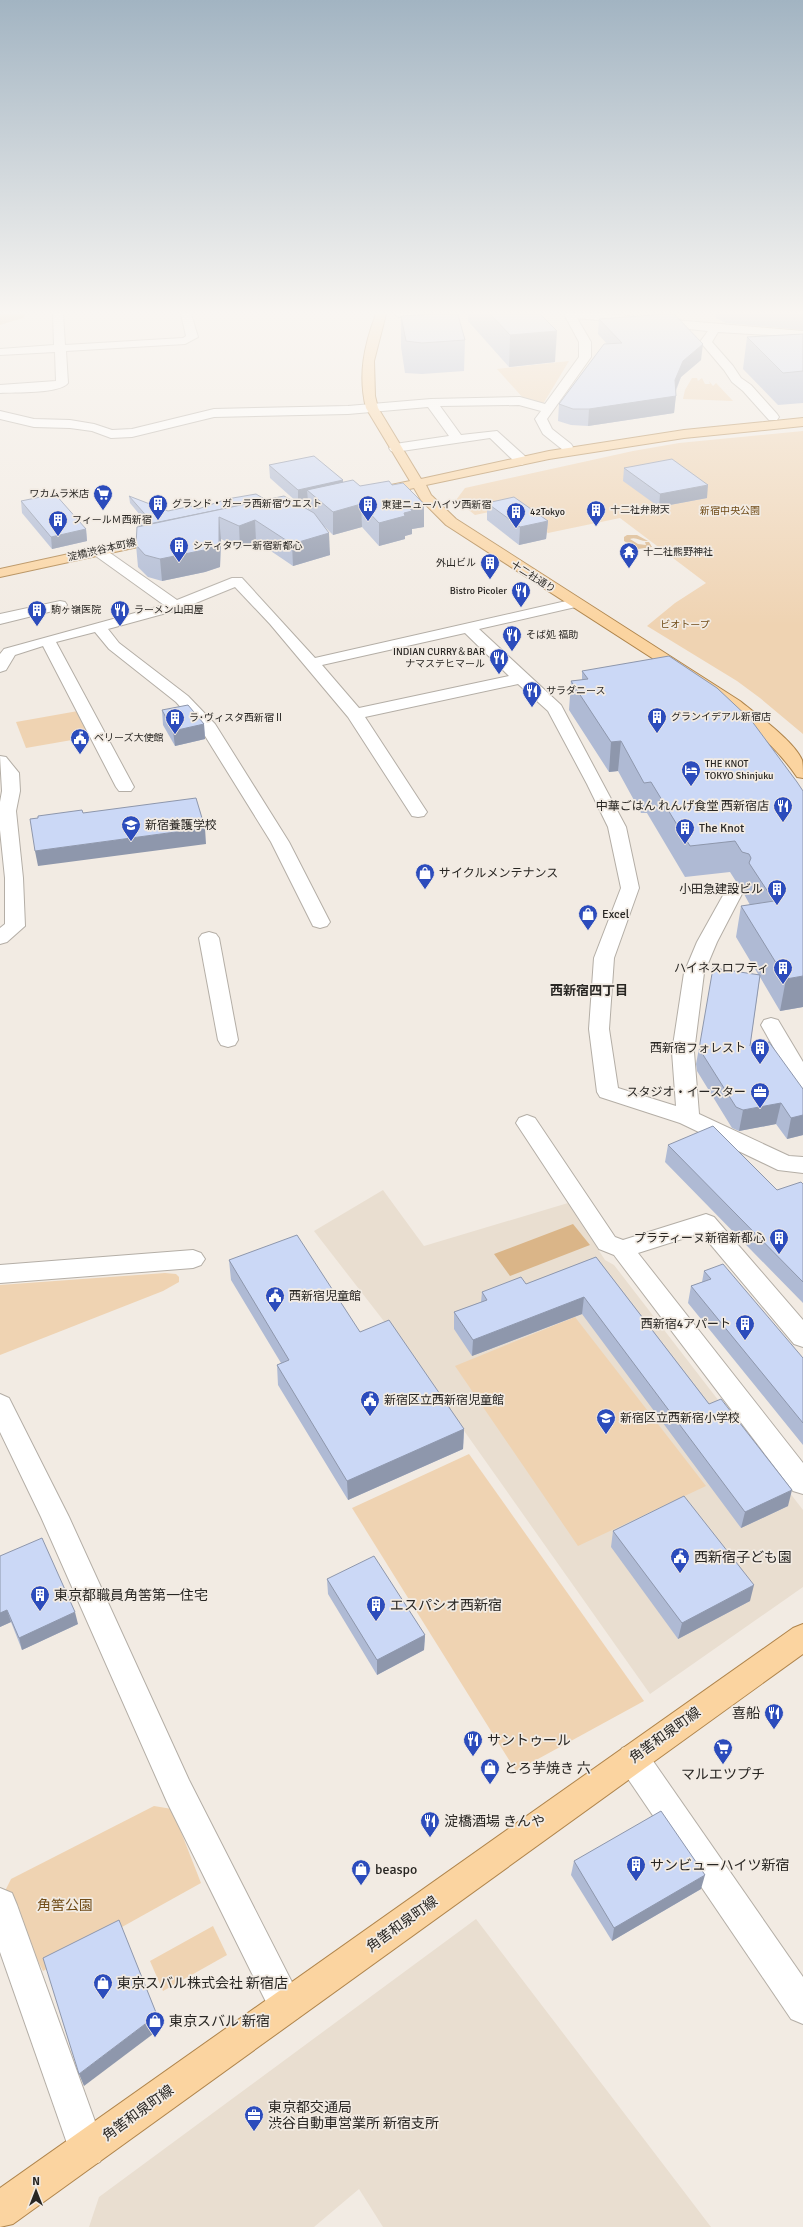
<svg xmlns="http://www.w3.org/2000/svg" width="803" height="2227" font-family="Signika,'Noto Sans JP',sans-serif">
<style>
.built{fill:#e9ded0}
.green{fill:#efd3b2}
.water{fill:#dab588}
.lines{fill:none;stroke-linecap:round;stroke-linejoin:round}
.river{fill:#dab588;fill-rule:evenodd}
.minor-casing{stroke:#b4aea6;stroke-width:2}
.major-casing{stroke:#af844b;stroke-width:2}
.minor{fill:#fff;fill-rule:evenodd}
.major{fill:#fbd4a0;fill-rule:evenodd}
.wall{fill:#afbad4}
.shaded-wall{fill:#8e97ac}
.building{fill:#cbd8f6;stroke:#8e97ac}
.labels{text-anchor:middle;dominant-baseline:central;stroke-width:3.5;stroke-linejoin:round;paint-order:stroke}
.far-poi-label{font-size:10px;fill:#282623;stroke:#f2ebe3;text-anchor:start}
.far-park-label{font-size:10px;fill:#704c18;stroke:#f2ebe3}
.far-street-label{font-size:10px;fill:#282623;stroke:#f2ebe3}
.poi-label{font-size:12px;fill:#282623;stroke:#f2ebe3;text-anchor:end}
.neighbourhood-label{font-size:13px;font-weight:bold;fill:#282623;stroke:#f2ebe3}
.near-poi-label{font-size:14px;fill:#282623;stroke:#f2ebe3;text-anchor:start}
.near-street-label{font-size:14px;fill:#282623;stroke:#f2ebe3}
.near-park-label{font-size:14px;fill:#704c18;stroke:#f2ebe3}
</style>
<rect width="100%" height="100%" fill="#f2ebe3"/>
<g class="built">
<polygon points="383,1190 424,1246 568,1203 605,1260 614,1265 803,1510 803,1587 650,1694 414,1360 314,1231"/>
<polygon points="476,1919 711,2227 383,2227 359,2189 314,2227 89,2227 99,2197"/>
</g>
<g class="green">
<polygon points="569,361 543,404 525,400 497,369"/>
<polygon points="692,378 697,378 698,381 702,378 705,384 710,384 709,381 713,386 716,383 733,401 683,399 685,390"/>
<polygon points="803,431 803,734 760,698 737,681 647,626 675,603 706,583 620,518 548,533 513,507 475,515 456,500 465,488 633,451 679,443"/>
<polygon points="78,711 89,737 26,748 16,722"/>
<polygon points="165,1273 176,1274 179,1277 179,1282 163,1291 0,1355 0,1285"/>
<polygon points="575,1317 706,1486 578,1546 455,1366"/>
<polygon points="469,1454 644,1701 516,1771 352,1508"/>
<polygon points="154,1806 172,1809 201,1883 43,1971 4,1893 11,1879"/>
<polygon points="213,1926 227,1955 163,1991 150,1961"/>
</g>
<g class="water">
<path d="M627 535H637L648 541C641 542 636 536 630 539L638 544 646 545 645 542H649L652 547 638 549 624 541V537Z"/>
<polygon points="573,1224 590,1245 510,1276 494,1254"/>
</g>
<g class="lines">
<polygon class="river" points="0,314 26,314 23,318 0,325"/>
<defs>
<g id="minor">
<path d="M53 314H63L65 345 183 338 186 336 181 314H191L198 337 185 344 66 351 68 383C60 394 14 392 0 393V385L56 381 55 352 0 355V349L54 345Z"/>
<polygon points="394,314 449,314 444,317 399,317"/>
<polygon points="564,314 605,314 803,331 803,337 718,332 712,342 733,366 741,378 751,385 777,414 779,417 777,420 769,420 743,391 732,382 724,370 702,344 700,342 708,331 577,318 591,342 591,357 547,419 552,429 571,444 573,447 571,450 563,450 543,434 535,419 541,411 519,405 440,406 461,435 497,431 527,458 528,461 522,465 517,464 490,438 395,452 391,451 389,448 395,444 449,436 428,407 348,414 214,417 132,437 111,438 92,431 70,428 34,427 0,419 0,411 34,419 70,420 94,424 112,430 132,429 214,409 348,406 431,399 520,397 545,404 579,357 579,342"/>
<path d="M98 547 103 548 177 600 232 578H242L315 658 575 599 580 600 582 603 580 606 479 629 561 705 626 827 639 888 614 958 609 1029 618 1088 676 1106 672 1052 684 973 697 942 726 890 728 886 735 884 742 886 744 890 717 942 704 973 694 1052 699 1114 789 1156 803 1157V1173L778 1170 680 1123 600 1097 597 1092 589 1029 594 958 621 888 608 827 587 784 548 711 518 684 365 717 427 812 424 816 418 817 412 816 348 717 270 624 235 587 181 609 108 629 119 643 188 696 215 724 289 842 330 922 327 926 320 928 313 926 271 842 202 731 176 702 109 649 95 632 56 642 134 787 131 791H119L116 787 43 646 15 655 6 670 0 672V654L4 649 164 605 93 554 91 551ZM465 633 509 676 359 708 322 665Z"/>
<polygon points="60,601 65,602 67,605 65,608 0,624 0,614"/>
<polygon points="0,756 6,757 19,773 20,791 16,811 23,878 25,926 7,942 0,944 0,928 5,924 5,878 0,830 0,802 2,791"/>
<polygon points="209,932 216,934 219,938 238,1040 235,1045 228,1047 221,1045 218,1040 199,938 202,934"/>
<polygon points="771,1018 778,1020 803,1062 803,1088 795,1086 761,1025 764,1020"/>
<polygon points="527,1115 535,1118 615,1237 623,1240 706,1214 714,1217 803,1320 803,1347 794,1344 701,1233 638,1253 803,1463 803,1494 793,1491 614,1255 599,1249 516,1123 519,1118"/>
<polygon points="193,1250 201,1253 205,1259 201,1265 193,1268 0,1283 0,1265"/>
<polygon points="0,1394 9,1398 69,1517 189,1780 298,1994 303,2006 298,2018 286,2023 274,2018 167,1802 41,1517 0,1432"/>
<polygon points="633,1744 644,1748 803,1977 803,2024 791,2019 622,1770 617,1759 622,1748"/>
<polygon points="0,1888 12,1893 17,1905 105,2149 100,2162 87,2167 74,2162 69,2149 0,1952"/>
</g>
<g id="major">
<path d="M376 314H386L374 361 375 396 378 408 421 479 549 451 684 430 803 418V426L684 438 549 459 426 485 431 495 456 519 740 701C756 714 794 741 802 760 803 765 803 773 803 778L797 777C778 749 754 729 728 707L446 525 421 500 414 488 377 496 372 495 370 492 372 489 410 481 366 408C358 375 364 346 376 314Z"/>
<polygon points="165,533 170,534 172,537 170,540 0,577 0,569"/>
<polygon points="803,1624 803,1654 13,2224 0,2227 0,2188 793,1628"/>
</g>
</defs>
<use href="#minor" class="minor-casing"/>
<use href="#major" class="major-casing"/>
<use href="#minor" class="minor"/>
<use href="#major" class="major"/>
</g>
<g class="wall">
<polygon points="468,314 540,314 555,362 509,367 468,321"/>
<polygon points="716,314 803,314 803,330 726,323 716,318"/>
<polygon points="401,316 465,340 464,371 422,374 405,373 401,347"/>
<polygon points="599,319 701,360 681,377 676,391 674,413 588,426 571,425 558,421 559,404 607,344 598,334"/>
<polygon points="803,334 803,403 778,405 743,369 747,337"/>
<polygon points="269,465 343,480 343,482 360,486 392,485 424,504 424,527 412,529 412,534 405,536 405,539 379,546 362,527 333,535 325,527 330,555 293,566 256,541 240,548 221,539 220,567 205,572 162,581 148,577 138,567 136,545 139,526 144,520 130,503 129,496 168,511 198,509 266,500 308,509 308,501 298,503 270,478"/>
<polygon points="624,468 707,498 659,507 623,481"/>
<polygon points="21,501 86,529 87,541 52,549 22,513"/>
<polygon points="487,503 548,521 546,539 519,545 487,520"/>
<polygon points="582,671 717,688 803,1007 780,1011 760,977 750,1046 803,1115 803,1135 787,1139 776,1124 739,1131 732,1128 697,1071 696,1064 700,1043 758,974 736,937 741,906 750,905 744,894 745,888 743,885 737,883 730,872 685,877 647,813 641,813 618,771 609,772 569,710 571,681 582,680"/>
<polygon points="162,710 204,724 205,739 175,746 163,725"/>
<polygon points="668,1145 777,1190 803,1184 803,1303 665,1162"/>
<polygon points="596,1257 788,1506 741,1528 582,1314 472,1356 454,1329 454,1312 481,1302 482,1292 526,1284"/>
<polygon points="229,1260 360,1332 464,1429 463,1449 348,1500 278,1385 277,1365 281,1363 231,1280"/>
<polygon points="704,1271 803,1358 803,1445 688,1303 691,1286 702,1282"/>
<polygon points="613,1531 750,1601 678,1639 611,1547"/>
<polygon points="0,1556 78,1624 22,1650 11,1622 0,1627"/>
<polygon points="327,1579 425,1635 424,1650 377,1675 328,1594"/>
<polygon points="574,1861 701,1889 612,1941 571,1875"/>
</g>
<g class="shaded-wall">
<polygon points="557,331 555,362 509,367 510,335"/>
<polygon points="703,344 701,360 681,377 673,396 676,396 674,413 588,426 589,409 675,380 683,361"/>
<polygon points="343,480 343,494 307,490 308,501 298,503 298,490"/>
<polygon points="708,485 707,498 659,507 660,494"/>
<polygon points="270,502 219,517 221,539 220,567 205,572 162,581 160,559 139,538"/>
<polygon points="361,504 362,527 333,535 333,512"/>
<polygon points="424,504 424,527 412,529 412,534 405,536 405,539 379,546 379,523 404,513 409,507"/>
<polygon points="255,520 256,541 240,548 239,526"/>
<polygon points="548,521 546,539 519,545 520,527"/>
<polygon points="86,529 87,541 52,549 51,537"/>
<polygon points="329,533 330,555 293,566 292,544"/>
<polygon points="204,724 205,739 175,746 173,731"/>
<polygon points="621,741 618,771 609,772 611,742"/>
<polygon points="205,828 206,844 38,866 35,851"/>
<polygon points="803,976 803,1007 780,1011 786,979"/>
<polygon points="781,1103 776,1124 739,1131 743,1110"/>
<polygon points="803,1115 803,1135 787,1139 791,1118"/>
<polygon points="584,1297 582,1314 472,1356 473,1340"/>
<polygon points="464,1429 463,1449 348,1500 347,1481"/>
<polygon points="792,1490 788,1506 741,1528 745,1512"/>
<polygon points="754,1585 750,1601 678,1639 682,1623"/>
<polygon points="7,1610 11,1622 0,1627 0,1613"/>
<polygon points="75,1612 78,1624 22,1650 19,1638"/>
<polygon points="425,1635 424,1650 377,1675 377,1660"/>
<polygon points="705,1875 701,1889 612,1941 614,1928"/>
<polygon points="157,2015 161,2028 84,2086 79,2074"/>
</g>
<g class="building">
<polygon points="439,314 458,315 465,340 422,343 406,341 401,316"/>
<polygon points="490,314 540,314 557,331 510,335"/>
<polygon points="667,314 674,314 703,344 683,361 675,380 676,396 589,409 573,409 559,404 604,344 622,343 599,319"/>
<polygon points="803,334 803,371 783,373 747,337"/>
<polygon points="314,456 343,480 298,490 269,465"/>
<polygon points="672,459 708,485 660,494 624,468"/>
<polygon points="353,480 360,486 389,481 392,485 403,483 424,504 409,507 412,511 404,513 405,516 379,523 361,504 333,512 307,490"/>
<polygon points="55,494 86,529 51,537 21,501"/>
<polygon points="256,494 266,500 139,526 139,520 150,520 129,496 168,511 191,506 198,509 227,499"/>
<polygon points="284,496 314,513 329,533 292,544 255,520 239,526 219,517 219,545 204,550 160,559 145,555 136,545 137,527"/>
<polygon points="514,497 548,521 520,527 487,503"/>
<polygon points="669,656 717,688 751,720 797,782 803,791 803,976 786,979 741,906 774,901 749,863 751,858 749,854 742,852 735,841 690,846 651,782 644,783 621,741 611,742 571,681 588,679 582,671"/>
<polygon points="188,705 204,724 173,731 162,710"/>
<polygon points="196,798 205,828 35,851 30,819 38,818 38,816 82,810 83,813"/>
<polygon points="713,968 760,975 750,1046 769,1042 803,1089 803,1115 791,1118 781,1103 743,1110 736,1107 700,1050 700,1043"/>
<polygon points="713,1126 777,1190 801,1182 803,1184 803,1282 668,1145"/>
<polygon points="297,1235 360,1332 389,1320 464,1429 347,1481 277,1365 289,1360 229,1260"/>
<polygon points="596,1257 709,1404 721,1399 792,1490 745,1512 584,1297 473,1340 454,1312 487,1300 482,1292 521,1277 526,1284"/>
<polygon points="723,1264 803,1358 803,1423 691,1286 711,1279 704,1271"/>
<polygon points="684,1496 754,1585 682,1623 613,1531"/>
<polygon points="42,1538 75,1612 19,1638 7,1610 0,1613 0,1556"/>
<polygon points="374,1556 425,1635 377,1660 327,1579"/>
<polygon points="661,1811 705,1875 614,1928 574,1861"/>
<polygon points="119,1920 157,2015 79,2074 43,1958"/>
</g>
<linearGradient id="sky" x2="0" y2="1"><stop stop-color="#a2b4c2"/><stop offset="0.5" stop-color="#f9f6f2"/><stop offset="1" stop-color="#f9f6f2" stop-opacity="0"/></linearGradient>
<rect width="803" height="626" fill="url(#sky)"/>
<defs>
<symbol id="supermarket-pin" viewBox="-11 -11 22 30"><path d="M0 17L-7.5 6A9.5 9.5 0 1 1 7.5 6Z" fill="#2c4cbc" stroke="#f2ebe3"/><path d="M-6-5.5h2.5l.6 2H6L4.5 2H-2.5L-4.4-4H-6ZM-1.5 3.2a1.3 1.3 0 1 0 .1 0ZM3 3.2a1.3 1.3 0 1 0 .1 0Z" fill="#fff"/></symbol>
<symbol id="building-pin" viewBox="-11 -11 22 30"><path d="M0 17L-7.5 6A9.5 9.5 0 1 1 7.5 6Z" fill="#2c4cbc" stroke="#f2ebe3"/><path d="M-4-6H4V6H1V3H-1V6H-4ZM-2.5-4.3h1.7v1.8h-1.7ZM.8-4.3h1.7v1.8H.8ZM-2.5-1h1.7V.8h-1.7ZM.8-1h1.7V.8H.8Z" fill="#fff"/></symbol>
<symbol id="temple-pin" viewBox="-11 -11 22 30"><path d="M0 17L-7.5 6A9.5 9.5 0 1 1 7.5 6Z" fill="#2c4cbc" stroke="#f2ebe3"/><path d="M0-6L5-2H3V0L6.5 2.5H4V6H1.5V3h-3V6H-4V2.5H-6.5L-3 0V-2H-5Z" fill="#fff"/></symbol>
<symbol id="restaurant-pin" viewBox="-11 -11 22 30"><path d="M0 17L-7.5 6A9.5 9.5 0 1 1 7.5 6Z" fill="#2c4cbc" stroke="#f2ebe3"/><path d="M-5-6h1v4h1v-4h1v4h1v-4h1v5L-1.5 .5V6h-2V.5L-5-1ZM5-6V6H3V1.5H1.5Q1.5-4 5-6Z" fill="#fff"/></symbol>
<symbol id="civic-pin" viewBox="-11 -11 22 30"><path d="M0 17L-7.5 6A9.5 9.5 0 1 1 7.5 6Z" fill="#2c4cbc" stroke="#f2ebe3"/><path d="M-.6-6.5H3V-4.5H.6V-3L4-1V1h2V6H-6V1h2V-1L-.6-3ZM-1.2 2.5V6h2.4V2.5Z" fill="#fff"/></symbol>
<symbol id="hotel-pin" viewBox="-11 -11 22 30"><path d="M0 17L-7.5 6A9.5 9.5 0 1 1 7.5 6Z" fill="#2c4cbc" stroke="#f2ebe3"/><path d="M-6-4.5h1.5V1H6V5H4.5V3h-9V5H-6ZM-4 0a1.8 1.8 0 1 1 3.6 0ZM.5 0V-2.5h3Q6-2.5 6 0Z" fill="#fff"/></symbol>
<symbol id="school-pin" viewBox="-11 -11 22 30"><path d="M0 17L-7.5 6A9.5 9.5 0 1 1 7.5 6Z" fill="#2c4cbc" stroke="#f2ebe3"/><path d="M0-5L7-2L0 1L-7-2ZM-4 1L0 2.5L4 1V4Q0 6-4 4Z" fill="#fff"/></symbol>
<symbol id="shop-pin" viewBox="-11 -11 22 30"><path d="M0 17L-7.5 6A9.5 9.5 0 1 1 7.5 6Z" fill="#2c4cbc" stroke="#f2ebe3"/><path d="M-5-2.5h2.3a2.7 3.5 0 0 1 5.4 0H5L5.5 6h-11ZM-1.5-2.5h3a1.5 2.3 0 0 0-3 0Z" fill="#fff"/></symbol>
<symbol id="office-pin" viewBox="-11 -11 22 30"><path d="M0 17L-7.5 6A9.5 9.5 0 1 1 7.5 6Z" fill="#2c4cbc" stroke="#f2ebe3"/><path d="M-6-3h4V-5.5h4V-3h4V5H-6ZM-1-4.5V-3h2v-1.5ZM-6 0V1H6V0Z" fill="#fff"/></symbol>
</defs>
<g fill-rule="evenodd">
<use href="#supermarket-pin" x="92" y="483" width="22" height="30"/>
<use href="#building-pin" x="147" y="493" width="22" height="30"/>
<use href="#building-pin" x="357" y="494" width="22" height="30"/>
<use href="#building-pin" x="585" y="499" width="22" height="30"/>
<use href="#building-pin" x="505" y="501" width="22" height="30"/>
<use href="#building-pin" x="47" y="509" width="22" height="30"/>
<use href="#building-pin" x="168" y="535" width="22" height="30"/>
<use href="#temple-pin" x="618" y="541" width="22" height="30"/>
<use href="#building-pin" x="479" y="552" width="22" height="30"/>
<use href="#restaurant-pin" x="510" y="580" width="22" height="30"/>
<use href="#building-pin" x="26" y="599" width="22" height="30"/>
<use href="#restaurant-pin" x="109" y="599" width="22" height="30"/>
<use href="#restaurant-pin" x="501" y="624" width="22" height="30"/>
<use href="#restaurant-pin" x="488" y="647" width="22" height="30"/>
<use href="#restaurant-pin" x="521" y="680" width="22" height="30"/>
<use href="#building-pin" x="646" y="706" width="22" height="30"/>
<use href="#building-pin" x="164" y="707" width="22" height="30"/>
<use href="#civic-pin" x="69" y="727" width="22" height="30"/>
<use href="#hotel-pin" x="680" y="759" width="22" height="30"/>
<use href="#restaurant-pin" x="772" y="795" width="22" height="30"/>
<use href="#school-pin" x="120" y="814" width="22" height="30"/>
<use href="#building-pin" x="674" y="817" width="22" height="30"/>
<use href="#shop-pin" x="414" y="862" width="22" height="30"/>
<use href="#building-pin" x="766" y="878" width="22" height="30"/>
<use href="#shop-pin" x="577" y="903" width="22" height="30"/>
<use href="#building-pin" x="772" y="957" width="22" height="30"/>
<use href="#building-pin" x="749" y="1037" width="22" height="30"/>
<use href="#office-pin" x="749" y="1081" width="22" height="30"/>
<use href="#building-pin" x="768" y="1227" width="22" height="30"/>
<use href="#civic-pin" x="264" y="1285" width="22" height="30"/>
<use href="#building-pin" x="734" y="1313" width="22" height="30"/>
<use href="#civic-pin" x="359" y="1389" width="22" height="30"/>
<use href="#school-pin" x="595" y="1407" width="22" height="30"/>
<use href="#civic-pin" x="669" y="1546" width="22" height="30"/>
<use href="#building-pin" x="29" y="1584" width="22" height="30"/>
<use href="#building-pin" x="365" y="1594" width="22" height="30"/>
<use href="#restaurant-pin" x="763" y="1702" width="22" height="30"/>
<use href="#restaurant-pin" x="462" y="1729" width="22" height="30"/>
<use href="#supermarket-pin" x="712" y="1737" width="22" height="30"/>
<use href="#shop-pin" x="479" y="1757" width="22" height="30"/>
<use href="#restaurant-pin" x="419" y="1810" width="22" height="30"/>
<use href="#building-pin" x="625" y="1854" width="22" height="30"/>
<use href="#shop-pin" x="350" y="1858" width="22" height="30"/>
<use href="#shop-pin" x="92" y="1972" width="22" height="30"/>
<use href="#shop-pin" x="144" y="2010" width="22" height="30"/>
<use href="#office-pin" x="243" y="2104" width="22" height="30"/>
</g>
<g class="labels">
<g class="far-poi-label">
<text x="89" y="494" text-anchor="end">ワカムラ米店</text>
<text x="172" y="504">グランド・ガーラ西新宿ウエスト</text>
<text x="382" y="505">東建ニューハイツ西新宿</text>
<text x="610" y="510">十二社弁財天</text>
<text x="530" y="512">42Tokyo</text>
<text x="72" y="520">フィールＭ西新宿</text>
<text x="193" y="546">シティタワー新宿新都心</text>
<text x="643" y="552">十二社熊野神社</text>
<text x="476" y="563" text-anchor="end">外山ビル</text>
<text x="507" y="591" text-anchor="end">Bistro Picoler</text>
<text x="51" y="610">駒ヶ嶺医院</text>
<text x="134" y="610">ラーメン山田屋</text>
<text x="526" y="635">そば処 福助</text>
<text x="485" y="652" text-anchor="end">INDIAN CURRY＆BAR<tspan x="485" dy="12">ナマステヒマール</tspan></text>
<text x="546" y="691">サラダニース</text>
<text x="671" y="717">グランイデアル新宿店</text>
<text x="189" y="718">ラ･ヴィスタ西新宿Ⅱ</text>
<text x="94" y="738">ベリーズ大使館</text>
<text x="705" y="764">THE KNOT<tspan x="705" dy="12">TOKYO Shinjuku</tspan></text>
</g>
<g class="far-park-label">
<text x="730" y="511">新宿中央公園</text>
<text x="685" y="625">ビオトープ</text>
</g>
<g class="far-street-label">
<text transform="translate(102 550) rotate(-13)">淀橋渋谷本町線</text>
<text transform="translate(533 577) rotate(32)">十二社通り</text>
</g>
<g class="poi-label">
<text x="769" y="806">中華ごはん れんげ食堂 西新宿店</text>
<text x="145" y="825" text-anchor="start">新宿養護学校</text>
<text x="699" y="828" text-anchor="start">The Knot</text>
<text x="439" y="873" text-anchor="start">サイクルメンテナンス</text>
<text x="763" y="889">小田急建設ビル</text>
<text x="602" y="914" text-anchor="start">Excel</text>
<text x="769" y="968">ハイネスロフティ</text>
<text x="746" y="1048">西新宿フォレスト</text>
<text x="746" y="1092">スタジオ・イースター</text>
<text x="765" y="1238">プラティーヌ新宿新都心</text>
<text x="289" y="1296" text-anchor="start">西新宿児童館</text>
<text x="731" y="1324">西新宿4アパート</text>
<text x="384" y="1400" text-anchor="start">新宿区立西新宿児童館</text>
<text x="620" y="1418" text-anchor="start">新宿区立西新宿小学校</text>
</g>
<g class="neighbourhood-label">
<text x="589" y="991">西新宿四丁目</text>
</g>
<g class="near-poi-label">
<text x="694" y="1557">西新宿子ども園</text>
<text x="54" y="1595">東京都職員角筈第一住宅</text>
<text x="390" y="1605">エスパシオ西新宿</text>
<text x="760" y="1713" text-anchor="end">喜船</text>
<text x="487" y="1740">サントゥール</text>
<text x="504" y="1768">とろ芋焼き 六</text>
<text x="723" y="1774" text-anchor="middle">マルエツプチ</text>
<text x="444" y="1821">淀橋酒場 きんや</text>
<text x="650" y="1865">サンビューハイツ新宿</text>
<text x="375" y="1869">beaspo</text>
<text x="117" y="1983">東京スバル株式会社 新宿店</text>
<text x="169" y="2021">東京スバル 新宿</text>
<text x="268" y="2107">東京都交通局<tspan x="268" dy="16">渋谷自動車営業所 新宿支所</tspan></text>
</g>
<g class="near-street-label">
<text transform="translate(665 1735) rotate(-36)">角筈和泉町線</text>
<text transform="translate(402 1924) rotate(-36)">角筈和泉町線</text>
<text transform="translate(138 2113) rotate(-36)">角筈和泉町線</text>
</g>
<g class="near-park-label">
<text x="65" y="1905">角筈公園</text>
</g>
</g>
<g transform="translate(36 2191)" stroke="#f2ebe3" stroke-width="3" paint-order="stroke">
<path d="M0-3L7 15L0 10L-7 15Z" fill="#282623"/>
<text y="-6" font-size="11" font-weight="bold" text-anchor="middle" fill="#282623">N</text>
</g>
</svg>
